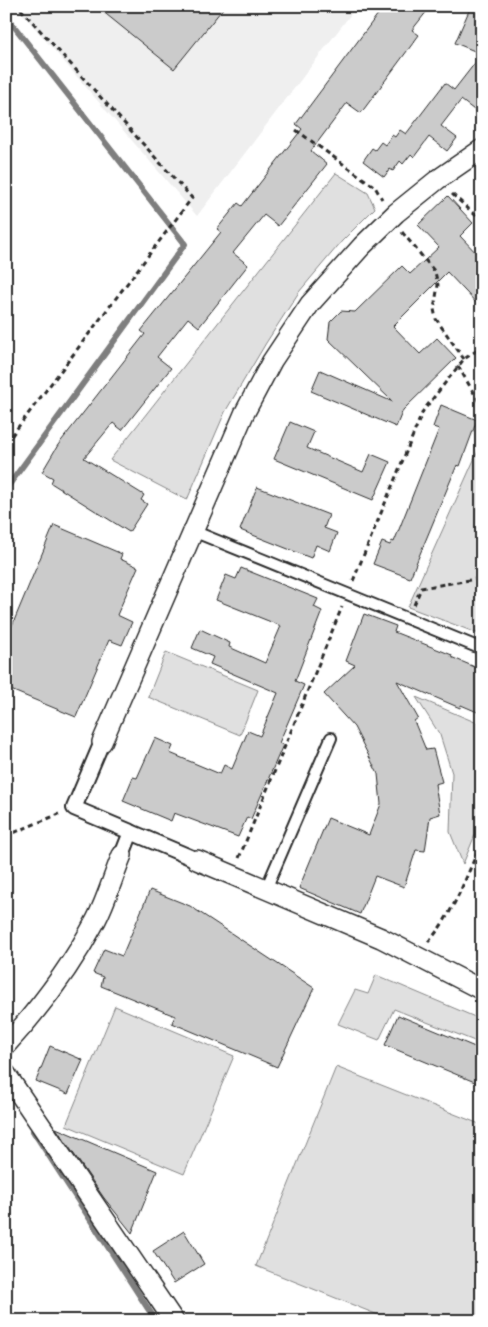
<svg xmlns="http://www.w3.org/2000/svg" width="488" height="1327" font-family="Caveat,sans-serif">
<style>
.built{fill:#efefef}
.green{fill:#e0e0e0;stroke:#868686}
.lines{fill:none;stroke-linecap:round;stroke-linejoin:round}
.stream{stroke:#7e7e7e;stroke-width:6}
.building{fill:#cbcbcb;stroke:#2b2b2b}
.service-casing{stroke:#2b2b2b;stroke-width:14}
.pedestrian-casing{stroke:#2b2b2b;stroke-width:18}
.minor-casing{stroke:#2b2b2b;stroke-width:22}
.path{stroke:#2b2b2b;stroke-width:3;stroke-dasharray:5 4;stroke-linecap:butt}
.service{stroke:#fff;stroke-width:10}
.pedestrian{stroke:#fff;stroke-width:14}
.minor{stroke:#fff;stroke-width:19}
</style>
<rect width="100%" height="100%" fill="#fff"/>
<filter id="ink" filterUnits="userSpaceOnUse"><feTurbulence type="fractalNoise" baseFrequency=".02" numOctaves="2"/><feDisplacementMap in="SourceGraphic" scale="10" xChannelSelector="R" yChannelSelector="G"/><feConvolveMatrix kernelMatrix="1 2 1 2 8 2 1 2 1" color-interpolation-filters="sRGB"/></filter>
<g filter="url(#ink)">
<polygon class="built" points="16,6 357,6 197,216"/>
<g class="green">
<polygon points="336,173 368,193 375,208 342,241 299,292 266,343 225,412 187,500 110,460"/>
<polygon points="482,442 482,635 408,607"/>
<polygon points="166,652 258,690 240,735 148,697"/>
<polygon points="416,697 482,725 482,818 463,864 450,832 452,773 440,735"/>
<polygon points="376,975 482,1020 482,1044 394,1009 379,1040 338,1024 355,990 368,994"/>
<polygon points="115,1006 234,1056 184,1174 66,1125"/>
<polygon points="336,1067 482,1125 482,1321 393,1321 256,1266"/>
</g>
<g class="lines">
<g class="stream">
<polyline points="6,16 185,244 6,489"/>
<polyline points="33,1131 156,1321"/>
</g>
</g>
<g class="building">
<polygon points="96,6 225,6 174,69"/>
<polygon points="384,6 431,6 412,30 419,35 361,113 347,103 311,151 327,164 278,226 264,215 233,253 248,265 199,327 188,318 157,357 171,368 122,430 113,423 84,458 144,495 141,500 147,504 129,532 51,483 53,478 42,472 58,445 145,334 141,331 221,232 217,229 238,203 242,206 302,129 296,124"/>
<polygon points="471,6 482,6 482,116 461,100 441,126 457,138 447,151 429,137 414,157 411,154 403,164 400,161 393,171 390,169 384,177 363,161 372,148 375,150 381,142 385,145 392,135 395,137 400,130 406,134 445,83 454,90 482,54 455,43"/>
<polygon points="448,196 473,223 460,236 482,259 482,309 447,272 393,326 420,354 437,338 456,358 403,410 396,427 311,391 320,370 393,402 328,339 330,322 341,311 355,312 402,266 410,274 439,247 418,225"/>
<polygon points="441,405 477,420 460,466 457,465 410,578 373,564 382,542 390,545 392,541 394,542 439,429 433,427"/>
<polygon points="290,422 314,432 307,448 363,472 371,454 390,462 373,500 274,459"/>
<polygon points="257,487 329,515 324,528 337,533 330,551 316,545 311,558 240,530"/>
<polygon points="54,525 122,554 120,559 138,567 117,615 132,622 122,645 109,640 76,717 6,688 6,640"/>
<polygon points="241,568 318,599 314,607 322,611 295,681 304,685 279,743 283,745 251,819 247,817 238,837 174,813 171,821 123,801 133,777 137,778 155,738 173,746 170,753 220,774 224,765 232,769 248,731 260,736 278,693 210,664 213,657 192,648 200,629 230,643 229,647 265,663 281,626 216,600 226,575 236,579"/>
<polygon points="364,614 396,626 394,632 452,655 451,657 482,670 482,714 461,705 460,708 397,681 418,718 414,721 426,750 433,749 442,782 435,784 440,814 430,817 425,851 416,850 404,887 375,876 360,914 299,888 328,818 369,835 381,804 378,774 354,727 324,694 355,665 346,661"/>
<polygon points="150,890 190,906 314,988 277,1067 172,1023 175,1016 101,986 103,977 93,973 104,949 122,956"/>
<polygon points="398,1015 482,1050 482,1085 385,1045"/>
<polygon points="50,1046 83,1060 68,1094 36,1081"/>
<polygon points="56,1128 157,1171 132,1233 104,1198"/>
<polygon points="184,1231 204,1264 174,1283 153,1251"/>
</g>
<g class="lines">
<defs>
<g id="service">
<polyline points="193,531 482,649"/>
<polyline points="266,889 331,738"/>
</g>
<g id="pedestrian">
<polyline points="102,742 74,808 197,860"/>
<polyline points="122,855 131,832"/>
</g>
<g id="minor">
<polyline points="102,742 244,414 272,361 310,304 362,246 396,213 437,180 482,149"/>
<polyline points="197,860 381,938 482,990"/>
<path d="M6 1045C41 1007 72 965 96 920 107 899 113 876 122 855"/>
<polyline points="6,1074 174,1321"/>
</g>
</defs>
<use href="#service" class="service-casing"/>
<use href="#pedestrian" class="pedestrian-casing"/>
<use href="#minor" class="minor-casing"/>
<g class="path">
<polyline points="296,130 375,187 382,199"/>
<polyline points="452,194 482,221"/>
<polyline points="402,232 435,272 438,285 434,309 436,319 464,359"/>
<polyline points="458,366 482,407"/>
<polyline points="6,443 192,198 18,6"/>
<polyline points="353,581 423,411 464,359 482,347"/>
<polyline points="414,605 421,588 482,578"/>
<polyline points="6,836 59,814"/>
<polyline points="239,858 342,607"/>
<path d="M428 942C454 914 466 876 482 842"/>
</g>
<use href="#service" class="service"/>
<use href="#pedestrian" class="pedestrian"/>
<use href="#minor" class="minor"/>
</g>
</g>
<rect width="488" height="1327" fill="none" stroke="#fff" stroke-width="25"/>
<rect x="12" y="12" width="463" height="1302" fill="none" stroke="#2b2b2b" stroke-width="2" filter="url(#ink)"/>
</svg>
